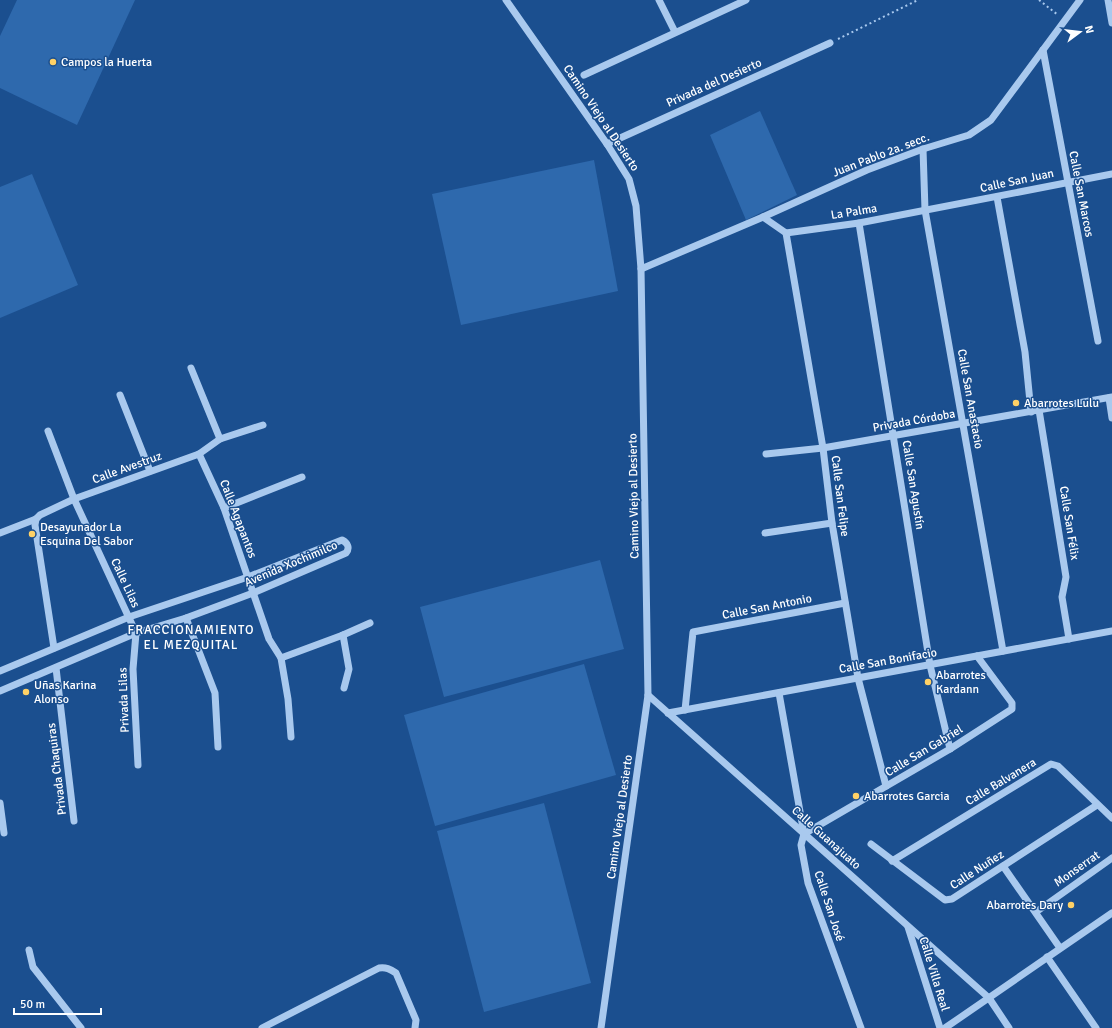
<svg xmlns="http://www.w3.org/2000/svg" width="1112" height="1028" font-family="Signika,sans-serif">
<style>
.park{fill:#2e69ad}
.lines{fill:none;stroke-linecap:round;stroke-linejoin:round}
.path{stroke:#a9c9ee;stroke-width:2;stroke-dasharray:2 3;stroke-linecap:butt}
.minor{stroke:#a9c9ee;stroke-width:7}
.poi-dot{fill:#ffd166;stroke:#1b4f8f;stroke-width:1.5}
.labels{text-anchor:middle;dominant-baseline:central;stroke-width:3;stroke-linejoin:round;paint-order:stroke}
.poi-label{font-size:12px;fill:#fff;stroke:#1b4f8f;text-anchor:start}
.street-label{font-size:12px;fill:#fff;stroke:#1b4f8f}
.neighbourhood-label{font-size:13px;letter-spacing:1px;fill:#fff;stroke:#1b4f8f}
</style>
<rect width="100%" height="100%" fill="#1b4f8f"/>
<g class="park">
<polygon points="17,0 135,0 77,125 0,88 0,36"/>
<polygon points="760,111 797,195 746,220 710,135"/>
<polygon points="594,160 618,291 461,325 432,194"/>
<polygon points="32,174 78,285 0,318 0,187"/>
<polygon points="600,560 624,649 444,697 420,607"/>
<polygon points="584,664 616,775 435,826 404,715"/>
<polygon points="544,803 591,983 484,1012 437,831"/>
</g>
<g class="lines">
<g class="path">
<polyline points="1039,0 1058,15"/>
<polyline points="838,39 918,0"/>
</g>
<g class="minor">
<polyline points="506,0 607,144 629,179 636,206 641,269 648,695 601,1028"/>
<polyline points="659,0 675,32"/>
<polyline points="1108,0 1112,23"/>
<polyline points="1043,50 1098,341"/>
<polyline points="584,75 746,0"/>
<polyline points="607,144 830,43"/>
<polyline points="923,149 925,210 1003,651"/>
<polyline points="997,197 1025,352 1031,412"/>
<polyline points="763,217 786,233 823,448 832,523 858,678 886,786"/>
<polyline points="859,223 930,665 950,749"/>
<polyline points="786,233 859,223 1112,174"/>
<polyline points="641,269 763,217 867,170 923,149 969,135 991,120 1080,0"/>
<polyline points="191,368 220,439"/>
<polyline points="120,395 150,471"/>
<polyline points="1109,398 1112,418"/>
<polyline points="1039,410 1066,577 1062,597 1069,639"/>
<polyline points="48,431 74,499 136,633 133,669 138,765"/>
<polyline points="199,454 224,508 269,639 281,658 288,699 291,737"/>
<polyline points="766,454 823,448 1112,397"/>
<polyline points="224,508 302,477"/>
<polyline points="36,519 35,525 54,648"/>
<polyline points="0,533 36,519 40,515 74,499 199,454 220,439 263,425"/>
<polyline points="765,533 832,523"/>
<polyline points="186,618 215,693 218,747"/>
<polyline points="343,635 349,669 344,688"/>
<polyline points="281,658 343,635 370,623"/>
<polyline points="56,668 74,821"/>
<path d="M0 671 129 617 248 577 342 540C348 543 350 548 346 553L253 593 186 618 136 633 0 691"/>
<polyline points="779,693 804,834 801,845 808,883 861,1028"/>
<polyline points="648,695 989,998 1009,1028"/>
<polyline points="685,710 693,632 845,603"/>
<polyline points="668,713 1112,631"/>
<polyline points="0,803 4,833"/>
<polyline points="804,834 950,749 1012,709 1012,703 977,656"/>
<polyline points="871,844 945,900 952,899 1097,805"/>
<polyline points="892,861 1051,764 1058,766 1112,818"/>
<polyline points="1003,866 1060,948"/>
<polyline points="1036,912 1112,858"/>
<polyline points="908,927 940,1028"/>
<polyline points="29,950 33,967 81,1028"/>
<polyline points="1047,957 1096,1028"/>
<path d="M262 1028 379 968C386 967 390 969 396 973L416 1020 415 1028"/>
<polyline points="945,1028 1112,913"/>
</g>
</g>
<g class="poi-dot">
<circle cx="53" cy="62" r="4"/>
<circle cx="1016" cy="403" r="4"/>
<circle cx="32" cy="534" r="4"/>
<circle cx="928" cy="682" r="4"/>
<circle cx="26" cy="692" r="4"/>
<circle cx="856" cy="796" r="4"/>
<circle cx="1071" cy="905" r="4"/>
</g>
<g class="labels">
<g class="poi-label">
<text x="61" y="62">Campos la Huerta</text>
<text x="1024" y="403">Abarrotes Lulu</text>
<text x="40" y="527">Desayunador La<tspan x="40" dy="14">Esquina Del Sabor</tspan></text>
<text x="936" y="675">Abarrotes<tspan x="936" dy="14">Kardann</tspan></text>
<text x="34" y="685">Uñas Karina<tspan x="34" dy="14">Alonso</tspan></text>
<text x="864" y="796">Abarrotes Garcia</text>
<text x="1063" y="905" text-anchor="end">Abarrotes Dary</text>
</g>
<g class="street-label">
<text transform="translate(714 83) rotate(-24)">Privada del Desierto</text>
<text transform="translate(601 118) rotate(56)">Camino Viejo al Desierto</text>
<text transform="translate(881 155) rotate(-21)">Juan Pablo 2a. secc.</text>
<text transform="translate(1017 181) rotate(-12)">Calle San Juan</text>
<text transform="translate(1081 194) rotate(79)">Calle San Marcos</text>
<text transform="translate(854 212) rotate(-9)">La Palma</text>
<text transform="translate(970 399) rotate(80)">Calle San Anastacio</text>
<text transform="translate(914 421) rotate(-10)">Privada Córdoba</text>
<text transform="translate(127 468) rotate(-20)">Calle Avestruz</text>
<text transform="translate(913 485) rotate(81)">Calle San Agustín</text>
<text transform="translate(634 496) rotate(-91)">Camino Viejo al Desierto</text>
<text transform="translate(840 496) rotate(83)">Calle San Felipe</text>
<text transform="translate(238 519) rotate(69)">Calle Agapantos</text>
<text transform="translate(1069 523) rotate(81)">Calle San Félix</text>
<text transform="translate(291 564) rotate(-23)">Avenida Xochimilco</text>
<text transform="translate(125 583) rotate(65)">Calle Lilas</text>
<text transform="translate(767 607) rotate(-11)">Calle San Antonio</text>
<text transform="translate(888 661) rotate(-10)">Calle San Bonifacio</text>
<text transform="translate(124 700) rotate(-92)">Privada Lilas</text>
<text transform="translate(924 751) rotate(-31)">Calle San Gabriel</text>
<text transform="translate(57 769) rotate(-97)">Privada Chaquiras</text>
<text transform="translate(1001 782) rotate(-31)">Calle Balvanera</text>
<text transform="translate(620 817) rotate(-82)">Camino Viejo al Desierto</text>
<text transform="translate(826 838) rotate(42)">Calle Guanajuato</text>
<text transform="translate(1077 869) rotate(-35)">Monserrat</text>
<text transform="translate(977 870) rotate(-33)">Calle Nuñez</text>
<text transform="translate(829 906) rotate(72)">Calle San José</text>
<text transform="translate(934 974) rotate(73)">Calle Villa Real</text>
</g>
<g class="neighbourhood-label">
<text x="191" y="630">FRACCIONAMIENTO<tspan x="191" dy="15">EL MEZQUITAL</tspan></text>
</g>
</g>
<g transform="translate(1080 32) rotate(75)" stroke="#1b4f8f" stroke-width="3" paint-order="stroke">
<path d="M0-3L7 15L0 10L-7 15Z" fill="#ffffff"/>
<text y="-6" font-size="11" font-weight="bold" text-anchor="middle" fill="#ffffff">N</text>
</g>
<path d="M14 1008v6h87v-6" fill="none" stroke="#ffffff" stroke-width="2"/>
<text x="20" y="1008" font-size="12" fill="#ffffff" stroke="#1b4f8f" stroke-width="3" paint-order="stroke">50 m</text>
</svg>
